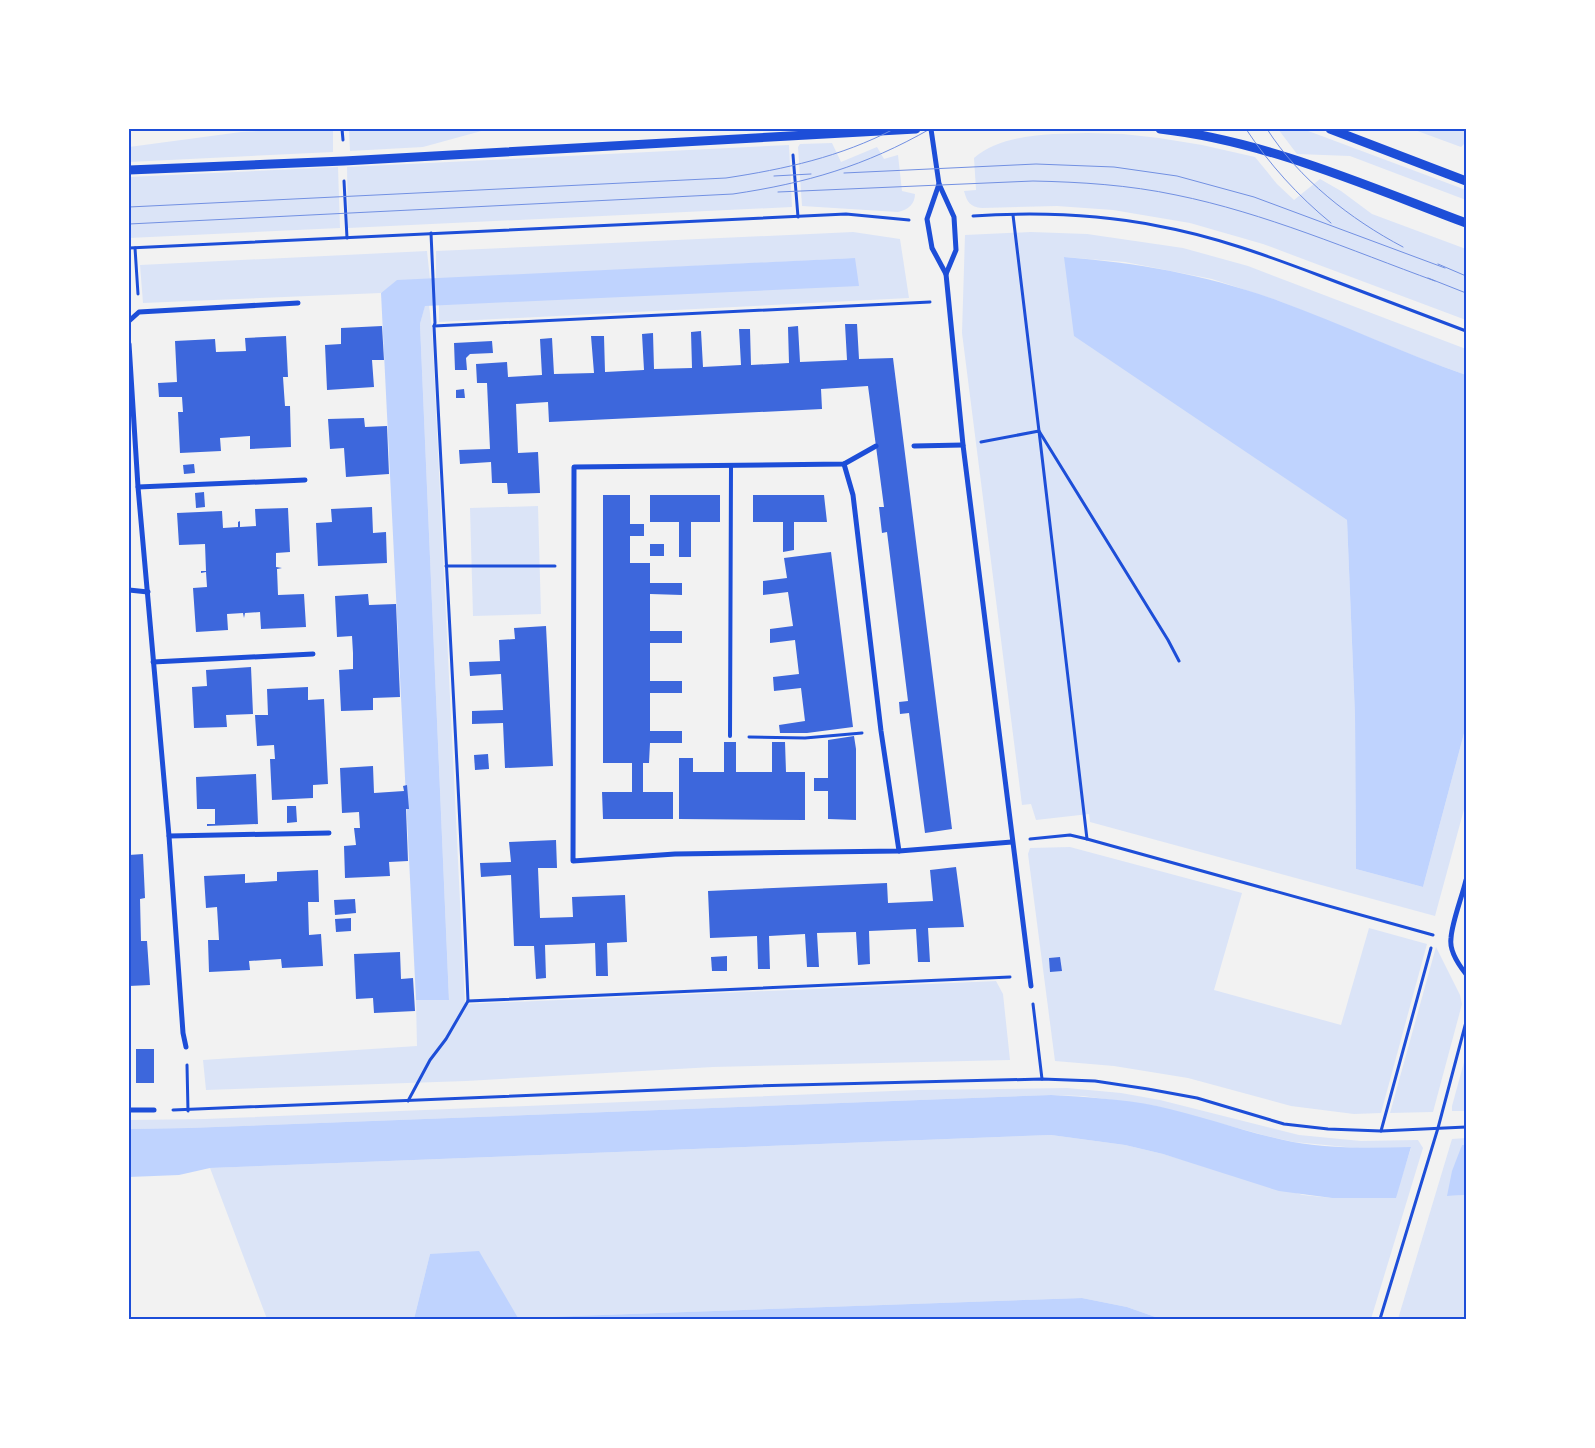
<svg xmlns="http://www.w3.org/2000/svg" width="1595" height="1448" font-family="'Asap Condensed',sans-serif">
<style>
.green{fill:#dbe4f7}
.water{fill:#bfd3fe}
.building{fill:#3d67dc}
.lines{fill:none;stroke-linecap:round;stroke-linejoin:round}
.path{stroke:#1d4ed8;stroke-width:3}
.service{stroke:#1d4ed8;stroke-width:4}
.minor{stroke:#1d4ed8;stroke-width:5}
.tertiary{stroke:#1d4ed8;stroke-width:9}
.tram{stroke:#7290e2;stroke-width:1}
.neatline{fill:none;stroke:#1d4ed8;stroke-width:2}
</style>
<rect width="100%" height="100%" fill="#f2f2f2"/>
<g class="green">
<polygon points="301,129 333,129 333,152 129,162 129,147 241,132"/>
<polygon points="349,129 498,129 485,130 423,147 350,151"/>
<polygon points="1278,129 1302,129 1311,132 1466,190 1466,200 1350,156 1297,154"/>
<polygon points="1412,129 1463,129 1466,130 1466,145 1464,144 1461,147"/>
<path d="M1088 133 1123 134 1159 138 1202 145 1255 157 1277 184 1294 200 1320 179 1341 191 1372 214 1466 249V320L1263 244 1190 223 1113 210 1057 206 982 208C970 207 967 202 964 191L976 190 974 158C1003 133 1052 134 1088 133Z"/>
<path d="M832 143 841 162 877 147 884 159 898 155 902 191 915 194C915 204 908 210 898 212L802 206 798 147 800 144Z"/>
<polygon points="789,145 792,207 348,228 347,167"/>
<polygon points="338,167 340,228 129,238 129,177"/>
<polygon points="853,232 900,239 909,298 439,322 439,305 855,258 436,279 436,251"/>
<polygon points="1031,232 1087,234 1183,248 1248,266 1466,349 1466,375 1427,361 1279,301 1212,279 1125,262 1064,257 1230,440 1347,520 1355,716 1356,869 1423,887 1466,726 1466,802 1435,916 1090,822 1089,814 1036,820 1031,804 1022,805 962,333 965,235"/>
<polygon points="427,251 430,279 397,281 381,293 143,303 140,265"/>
<polygon points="425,305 429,305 432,329 465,1004 996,981 1003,994 1010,1060 713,1067 466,1081 206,1090 203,1060 417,1046 416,1000 449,999 420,324"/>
<polygon points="538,506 541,614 473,616 470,508"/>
<polygon points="1070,847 1242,893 1214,990 1341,1025 1369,928 1427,944 1381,1113 1354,1114 1291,1106 1188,1078 1114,1066 1055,1061 1028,854 1030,848"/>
<polygon points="1436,947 1460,995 1462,1004 1433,1112 1390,1113"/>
<polygon points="1466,1055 1466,1111 1452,1111 1452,1106"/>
<polygon points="1067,1088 1121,1093 1160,1100 1299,1135 1361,1141 1418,1140 1423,1148 1371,1319 1161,1319 1127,1307 1082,1298 517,1318 430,1254 414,1319 267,1319 210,1168 1051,1135 1125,1145 1163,1154 1303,1195 1332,1198 1395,1198 1411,1148 1356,1148 1294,1142 1267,1136 1156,1106 1083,1096 1051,1095 188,1128 129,1129 129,1120 205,1119 918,1090"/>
<polygon points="1466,1138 1466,1145 1462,1145 1448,1196 1466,1195 1466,1319 1398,1319 1452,1139"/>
</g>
<g class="water">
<path d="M1064 257C1140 263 1207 275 1279 301 1342 324 1403 353 1466 375V726L1423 887 1356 869 1355 716 1347 520 1074 336Z"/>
<polygon points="855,258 859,286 425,306 420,324 449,1000 416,1000 381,293 397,280"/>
<path d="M1051 1095C1086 1097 1122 1099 1157 1106 1203 1116 1247 1133 1293 1142 1332 1149 1372 1148 1411 1147L1396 1198H1332L1279 1191 1163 1154 1125 1145 1051 1135 210 1168 179 1175 129 1177V1129L188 1128Z"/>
<polygon points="1462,1145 1466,1145 1466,1195 1447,1196 1452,1171"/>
<polygon points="479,1251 518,1318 1082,1298 1127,1307 1161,1319 414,1319 430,1254"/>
</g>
<g class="building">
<polygon points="845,324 857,324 859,359 893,358 952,829 925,833 909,713 900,714 899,702 908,701 887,532 882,533 879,507 884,507 868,386 821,389 822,409 676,416 549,422 548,402 516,404 518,453 538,452 540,493 508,494 507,483 492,483 491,462 460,464 459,450 490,449 487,383 477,383 476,364 507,362 508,377 542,375 540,339 552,338 554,374 594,373 591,336 604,336 605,372 644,370 642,334 653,333 654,369 692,368 691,332 701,331 703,367 741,365 739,329 750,329 751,365 789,363 788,327 798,326 800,362 847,360"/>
<polygon points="382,326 384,360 372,360 374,387 327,390 325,345 341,344 341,328"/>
<polygon points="286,336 288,377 283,377 284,392 285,406 290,406 291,447 250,449 250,436 220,438 221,451 180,453 178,412 183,412 182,397 159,397 158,383 177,382 175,341 215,339 216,352 246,351 245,338"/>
<polygon points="492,341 493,353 470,354 466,358 467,370 455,370 454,343"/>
<polygon points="464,389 465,398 456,398 456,390"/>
<polygon points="364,418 365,427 387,426 389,474 346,477 344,448 330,449 328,419"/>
<polygon points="194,464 195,473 184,474 183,465"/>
<polygon points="204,492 205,507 196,508 195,493"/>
<polygon points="603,495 630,495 630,524 644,524 644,536 630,536 630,563 650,563 650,583 682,583 682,595 650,594 650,631 682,631 682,643 650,643 650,681 682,681 682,693 650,693 650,731 682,731 682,743 650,743 649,763 643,763 643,792 673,792 673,819 603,819 602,792 632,792 632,763 603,763"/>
<polygon points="650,495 720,495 720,522 691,522 691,557 679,557 679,522 650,522"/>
<polygon points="753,495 824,495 827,522 794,522 794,550 783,552 783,522 753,522"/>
<polygon points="372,507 373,533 386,532 387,563 318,566 316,523 332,522 331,509"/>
<polygon points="288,508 290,552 276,553 276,567 282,568 277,569 278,595 304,594 306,627 261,629 260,612 245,613 244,618 243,613 227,614 228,630 196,632 193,588 207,587 206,572 201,573 201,571 206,571 205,544 179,545 177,513 222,511 223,528 238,527 238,522 240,521 240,527 256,526 255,509"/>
<rect x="650" y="544" width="14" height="12"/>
<polygon points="831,552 853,727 807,733 780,733 779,725 805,721 801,688 774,691 773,677 799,674 795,640 770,643 770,629 793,626 788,592 763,595 763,581 787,578 784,558"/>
<polygon points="368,594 369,605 396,604 400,697 373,698 373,710 341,711 339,670 353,669 353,653 352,636 337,637 335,596"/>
<polygon points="546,626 553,766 505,768 503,723 472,724 472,711 503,710 501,674 470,676 469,662 500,661 499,640 515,639 514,628"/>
<polygon points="251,667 253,714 226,715 227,727 194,728 192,687 207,686 206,670"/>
<polygon points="308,687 308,700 324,699 328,784 313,785 313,798 272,800 270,759 275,759 274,745 257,746 255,715 268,715 267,689"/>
<polygon points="854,736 856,749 856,820 828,819 828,791 814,791 814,778 828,778 828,740"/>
<polygon points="724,742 736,742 736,772 772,772 772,742 785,742 786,772 805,772 805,820 679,819 679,758 693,758 693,772 724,772"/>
<polygon points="488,754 489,769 475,770 474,755"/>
<polygon points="373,766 374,793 404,791 403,786 407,785 409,809 406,809 408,861 389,862 390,876 345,878 344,846 356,845 354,828 360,828 359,812 342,813 340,768"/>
<polygon points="256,774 258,824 207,826 207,824 215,824 215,809 197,809 196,777"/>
<polygon points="287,806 296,806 297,822 287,823"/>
<polygon points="556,840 557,868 538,868 540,918 573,917 572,897 625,895 627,942 607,943 608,976 596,976 595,943 575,944 545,945 546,978 536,979 534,946 514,946 511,875 481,877 480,863 511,862 509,842"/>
<polygon points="143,854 145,898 140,899 141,941 147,941 150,985 129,986 129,855"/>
<polygon points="956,867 964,927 928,928 930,962 918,962 916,929 869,931 870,964 858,965 856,932 817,933 819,967 807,967 805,934 769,936 770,969 758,969 757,936 710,938 708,891 887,883 888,903 933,901 930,870"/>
<polygon points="318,870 319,902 308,902 309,935 321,934 323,966 282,968 281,959 249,961 250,970 209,972 208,940 219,940 218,923 217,907 206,908 204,876 245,874 245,883 277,881 277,872"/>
<polygon points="355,899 356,913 335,915 334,900"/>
<polygon points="351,918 351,931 336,932 335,919"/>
<polygon points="400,952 401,979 413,978 415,1011 374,1013 373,998 356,999 354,954"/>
<polygon points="727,956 727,971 712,971 711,957"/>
<polygon points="1060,957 1062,971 1050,972 1049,958"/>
<rect x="136" y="1049" width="18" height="34"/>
</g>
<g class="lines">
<g class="path">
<polyline points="342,129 343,140"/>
<polyline points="793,155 798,217"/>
<polyline points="344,181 347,238"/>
<polyline points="1013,215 1039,431 1168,640 1179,661"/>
<path d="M973 216C1034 212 1098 214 1158 226 1214 236 1268 256 1321 276 1369 294 1418 313 1466 331"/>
<polyline points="431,233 435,323 434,326"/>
<polyline points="129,248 846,214 909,220"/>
<polyline points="135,248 138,294"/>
<path d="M930 302 434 326C445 551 459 776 468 1001L1010 977"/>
<polyline points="981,442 1039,431 1087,839"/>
<polyline points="446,566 555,566"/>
<polyline points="749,737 805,738 862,733"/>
<polyline points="1030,839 1070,835 1087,839 1433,935"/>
<polyline points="1033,1004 1042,1079"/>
<polyline points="187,1065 188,1111"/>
<polyline points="408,1101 430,1060 446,1039 468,1001"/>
<polyline points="173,1110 756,1086 1042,1079 1095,1081 1148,1089 1197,1098 1284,1124 1328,1129 1381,1131 1466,1127"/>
<polyline points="1381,1131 1431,948"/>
<polyline points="1380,1319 1438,1128 1466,1022"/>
</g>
<polyline class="service" points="730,736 731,466"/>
<g class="minor">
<polyline points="931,129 939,184 954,217 956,250 946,274"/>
<polyline points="939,184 927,219 932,248 946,274 963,445 1031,986"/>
<polyline points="129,321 139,312 298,303"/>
<polyline points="129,344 138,487 169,836 183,1033 186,1047"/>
<polyline points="876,446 844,464 574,467 573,861 675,854 899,851 1012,842"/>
<polyline points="914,446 963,445"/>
<polyline points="844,464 853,495 881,731 899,851"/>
<polyline points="138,487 305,480"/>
<polyline points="129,590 148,592"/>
<polyline points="153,662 313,654"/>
<polyline points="169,836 329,833"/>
<path d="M1466 880C1462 897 1452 922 1451 938 1449 951 1458 964 1466 974"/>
<polyline points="129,1110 154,1110"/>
</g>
<g class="tertiary">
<path d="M1160 129C1266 141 1367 186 1466 223"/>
<polyline points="1330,129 1466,181"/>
<polyline points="129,170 344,161 916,129"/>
</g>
<g class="tram">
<path d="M1246 129C1269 164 1298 196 1331 223"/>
<path d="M1267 129C1299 179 1350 219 1403 247"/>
<polyline points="844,173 1036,164 1114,167 1177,176 1254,197 1445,268"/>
<polyline points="774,176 811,174"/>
<path d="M778 192 1033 181C1081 182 1129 185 1176 195 1265 213 1350 250 1435 281"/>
<path d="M129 207 726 178C785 169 840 157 894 129"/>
<path d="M129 224 733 194C807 183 865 166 930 129"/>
<polyline points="1438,264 1466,276"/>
<polyline points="1428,278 1466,293"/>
</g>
</g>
<rect width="1595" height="1448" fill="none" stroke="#ffffff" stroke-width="260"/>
<rect x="130" y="130" width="1335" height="1188" class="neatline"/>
</svg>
